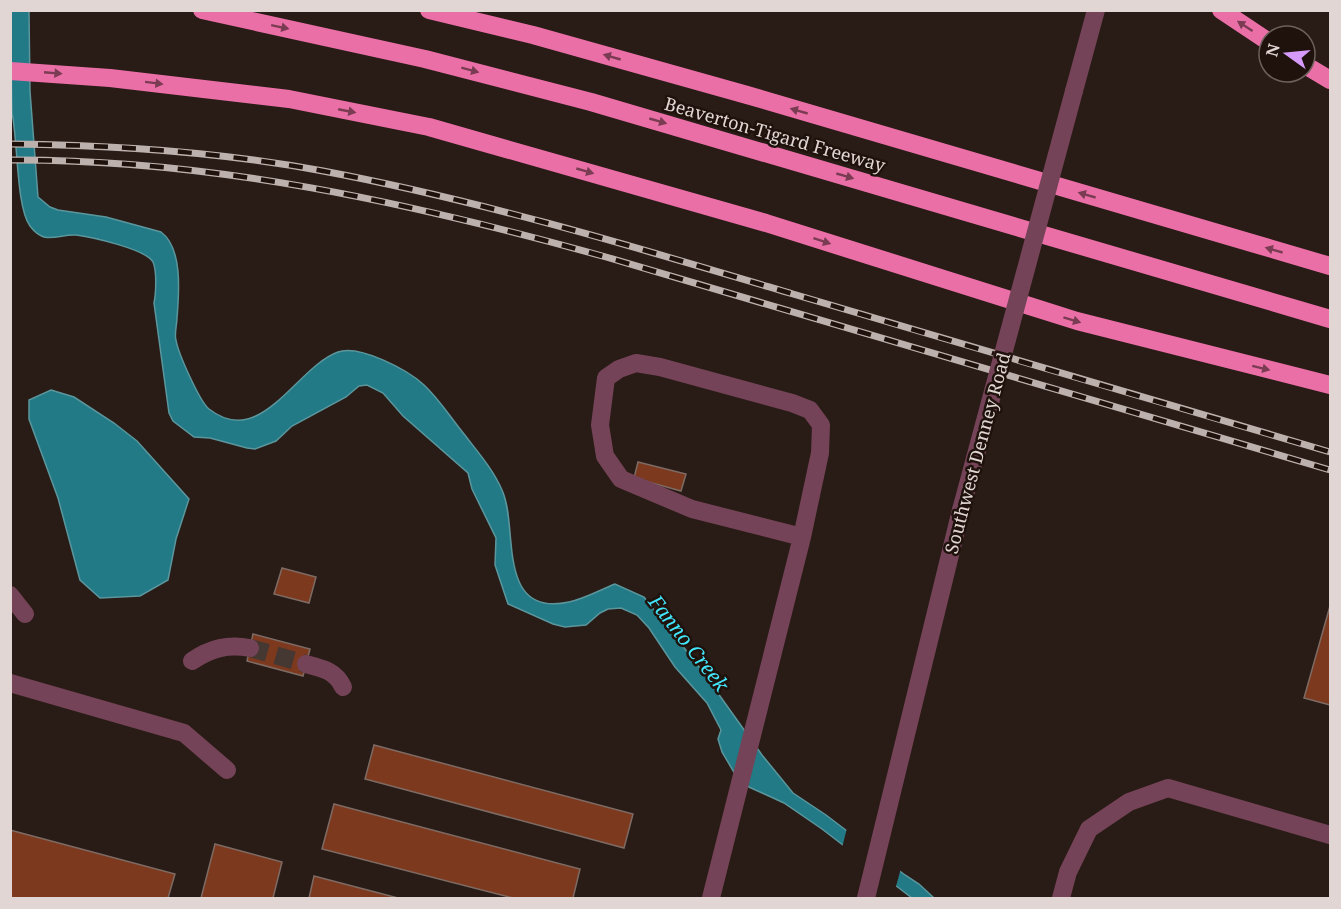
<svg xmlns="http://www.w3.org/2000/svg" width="1341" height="909" font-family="'Noto Serif',serif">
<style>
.water{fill:#227a86;stroke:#5b969d;stroke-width:1.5}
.pier{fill:#291b15}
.building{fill:#7d391e;stroke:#7d6b64;stroke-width:1.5}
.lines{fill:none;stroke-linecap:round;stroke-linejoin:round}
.minor-tunnel{stroke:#453732;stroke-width:18;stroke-dasharray:18 9;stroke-linecap:butt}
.minor{stroke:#744357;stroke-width:18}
.highway{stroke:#ea6fa7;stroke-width:18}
.rail-casing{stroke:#bdb1ad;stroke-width:7}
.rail{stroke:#1f120c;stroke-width:4.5;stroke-dasharray:14;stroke-linecap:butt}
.minor-bridge{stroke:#744357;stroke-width:18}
.oneway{fill:#7a3c52}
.labels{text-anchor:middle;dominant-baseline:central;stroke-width:5;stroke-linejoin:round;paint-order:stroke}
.street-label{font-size:18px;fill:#e1d6d3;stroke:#1f120c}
.water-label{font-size:20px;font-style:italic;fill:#42e6fc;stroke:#1f120c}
</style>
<rect width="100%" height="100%" fill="#291b15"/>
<g class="water">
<path d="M10 11H29L30 91 38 197 50 207 58 210 106 217 161 232C183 248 179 293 177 318 177 325 174 334 176 340 178 353 200 402 209 409 261 450 296 367 338 352 359 344 408 370 424 385 440 400 450 417 464 434 477 451 493 469 502 490 509 506 509 526 511 543 514 580 523 612 569 602 584 599 600 590 615 584L644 597 700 668 762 755 793 793 826 815 905 875 919 884 934 898H912L822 829 784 803 749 787 735 774 722 752 718 739 721 730 707 703 675 667 649 628 637 615 621 608 608 609 600 613 586 625 565 627 553 624 508 604 495 565 496 538 472 489 468 473 403 416 383 393 367 385 359 386 346 397 292 426 276 441 255 449 247 448 210 438 194 437 173 421 169 413 154 303C156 293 157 271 153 262 146 249 91 237 76 235 57 234 45 246 30 226 16 207 18 140 12 113Z"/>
<polygon points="51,390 74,397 114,423 137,441 189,499 176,539 168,580 140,596 100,598 80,580 58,498 29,419 29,400"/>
</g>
<polygon class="pier" points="847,828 901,868 895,890 842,848"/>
<g class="building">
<polygon points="638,462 686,474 681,491 634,478"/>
<polygon points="282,568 316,577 309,603 274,594"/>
<polygon points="1330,606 1330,705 1304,698"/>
<polygon points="253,634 310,649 303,676 247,661"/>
<polygon points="374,745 633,814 624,848 365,779"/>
<polygon points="334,804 580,869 573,898 513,898 322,849"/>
<polygon points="10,830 175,874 168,898 10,898"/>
<polygon points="215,844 282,862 273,898 201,898"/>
<polygon points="314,876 398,898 309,898"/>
</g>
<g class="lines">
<polyline class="minor-tunnel" points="250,648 306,664"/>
<g class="minor">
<polyline points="1074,91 1096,10"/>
<polyline points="10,595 25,614"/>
<path d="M192 661C211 648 228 644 250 648"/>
<path d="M306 664C322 668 336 671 343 687"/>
<polyline points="10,683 184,733 227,770"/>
<polyline points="711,898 802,537 820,453 821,425 810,410 792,403 660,367 636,363 619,369 606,378 600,425 605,456 621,479 692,509 802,537"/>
<polyline points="866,898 961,510"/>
<polyline points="1061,898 1068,872 1089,829 1129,802 1168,788 1330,835"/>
</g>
<g class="highway">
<polyline points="202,10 425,59 591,102 1330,319"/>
<polyline points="429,10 533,35 747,95 1330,266"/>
<polyline points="1221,10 1269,42"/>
<polyline points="1305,65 1330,80"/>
<polyline points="10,71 110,78 289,99 429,127 766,223 1077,321 1330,385"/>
</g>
<defs>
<g id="rail">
<path d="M10 144C115 145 221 152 323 171 483 201 638 248 793 294 972 347 1151 400 1330 452"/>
<path d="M10 160C214 159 411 203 606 257L1330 470"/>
</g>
</defs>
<use href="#rail" class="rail-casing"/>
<use href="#rail" class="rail"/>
<polyline class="minor-bridge" points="961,510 1074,91"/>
</g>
<defs><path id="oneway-solid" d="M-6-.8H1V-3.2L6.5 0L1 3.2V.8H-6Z" transform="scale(1.5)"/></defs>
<g class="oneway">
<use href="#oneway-solid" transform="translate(1245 26) rotate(-147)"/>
<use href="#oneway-solid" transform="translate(280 27) rotate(12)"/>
<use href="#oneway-solid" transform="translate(612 57) rotate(-164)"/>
<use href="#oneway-solid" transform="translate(470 70) rotate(15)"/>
<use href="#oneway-solid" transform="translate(53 73) rotate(5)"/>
<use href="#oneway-solid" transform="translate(154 83) rotate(7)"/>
<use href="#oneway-solid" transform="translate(347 111) rotate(11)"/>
<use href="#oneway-solid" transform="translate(799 111) rotate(-164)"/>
<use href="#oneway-solid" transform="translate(658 121) rotate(16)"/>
<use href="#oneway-solid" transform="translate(585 171) rotate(16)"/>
<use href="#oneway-solid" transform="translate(845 176) rotate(16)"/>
<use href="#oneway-solid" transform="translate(1087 195) rotate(-164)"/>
<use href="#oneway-solid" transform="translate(822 241) rotate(18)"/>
<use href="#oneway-solid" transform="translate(1274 250) rotate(-164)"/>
<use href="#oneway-solid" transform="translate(1072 320) rotate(17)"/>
<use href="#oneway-solid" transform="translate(1261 368) rotate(14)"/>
</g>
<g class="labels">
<g class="street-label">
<text transform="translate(775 134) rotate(16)">Beaverton-Tigard Freeway</text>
<text transform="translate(977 453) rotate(-75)">Southwest Denney Road</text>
</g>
<g class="water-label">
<text transform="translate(689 643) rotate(52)">Fanno Creek</text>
</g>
</g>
<rect width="1341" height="909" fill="none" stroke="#e1d6d3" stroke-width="24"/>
<g transform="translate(1287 54) rotate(285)"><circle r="28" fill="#1f120c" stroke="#6d605c" stroke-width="1.5"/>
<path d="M0-4.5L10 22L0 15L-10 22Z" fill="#d69bfa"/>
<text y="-9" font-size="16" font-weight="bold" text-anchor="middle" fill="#e1d6d3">N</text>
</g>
</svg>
